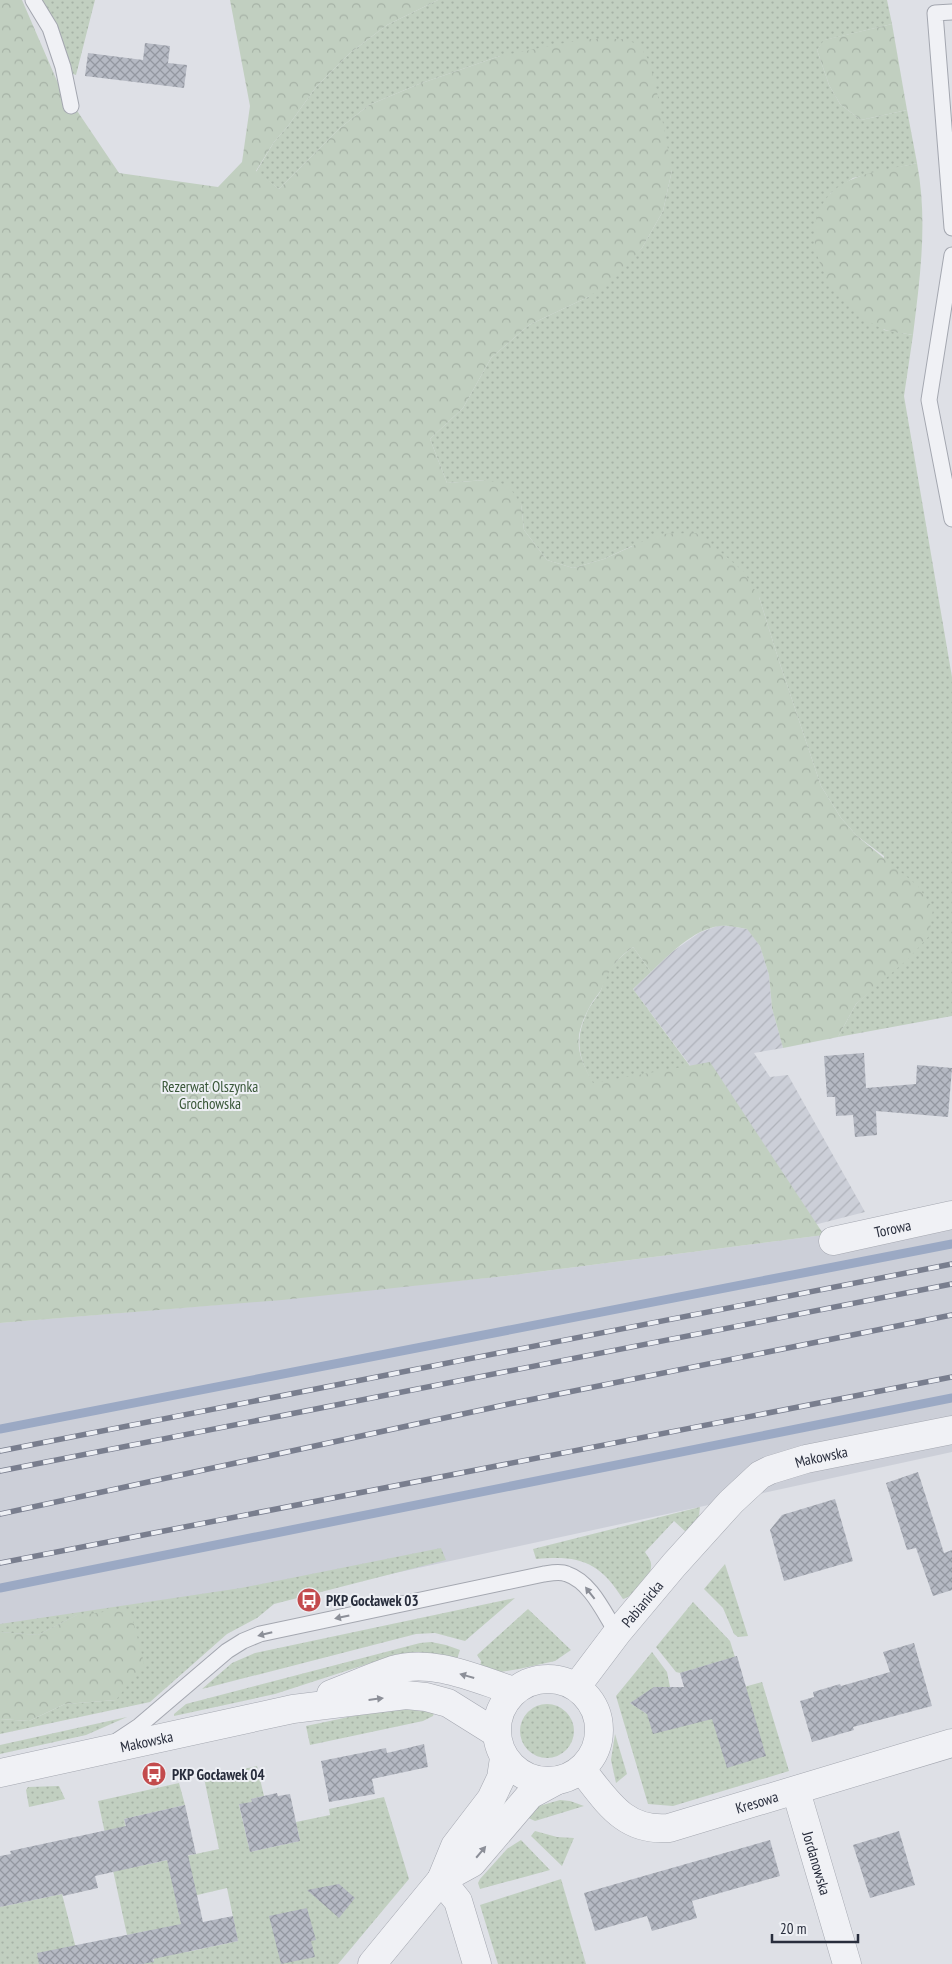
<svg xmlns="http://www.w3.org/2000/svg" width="952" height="1964" font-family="'PT Sans Narrow',sans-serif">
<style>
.built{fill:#cccfd8}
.industrial{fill:url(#industrial-furrows)}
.grass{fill:url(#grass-dots);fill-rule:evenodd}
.forest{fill:url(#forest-crowns)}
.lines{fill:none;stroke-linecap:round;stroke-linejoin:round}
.stream{stroke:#9ba9c4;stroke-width:9}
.building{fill:url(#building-cross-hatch)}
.service-casing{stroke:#a4a7b0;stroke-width:17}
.minor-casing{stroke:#a4a7b0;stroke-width:29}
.tertiary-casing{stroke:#a4a7b0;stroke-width:29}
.service{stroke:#f0f1f5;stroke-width:15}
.minor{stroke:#f0f1f5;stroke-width:28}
.tertiary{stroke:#f0f1f5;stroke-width:28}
.rail-casing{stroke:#797e8e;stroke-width:5.5}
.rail{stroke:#edeff4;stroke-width:4;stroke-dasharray:11;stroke-linecap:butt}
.oneway{fill:#8c8f98}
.labels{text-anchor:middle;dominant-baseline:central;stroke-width:4;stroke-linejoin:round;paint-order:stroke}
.park-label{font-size:15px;fill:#385637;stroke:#edeff4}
.street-label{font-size:15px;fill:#282d3c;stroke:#edeff4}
.poi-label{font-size:15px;font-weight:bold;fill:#282d3c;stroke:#edeff4;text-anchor:start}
</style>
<defs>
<pattern id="industrial-furrows" width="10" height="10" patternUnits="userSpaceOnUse" patternTransform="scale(1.25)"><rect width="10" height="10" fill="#cccfd8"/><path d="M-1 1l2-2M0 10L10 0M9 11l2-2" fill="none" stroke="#afb2ba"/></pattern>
<pattern id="grass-dots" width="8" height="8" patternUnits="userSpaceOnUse" patternTransform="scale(1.25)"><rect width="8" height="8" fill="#c1cfc0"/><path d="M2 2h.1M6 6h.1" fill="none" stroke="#a6b2a6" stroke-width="1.8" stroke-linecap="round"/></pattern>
<pattern id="forest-crowns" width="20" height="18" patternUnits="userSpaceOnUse" patternTransform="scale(1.25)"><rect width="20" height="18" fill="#c1cfc0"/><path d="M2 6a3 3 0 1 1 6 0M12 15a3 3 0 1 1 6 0" fill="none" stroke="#a6b2a6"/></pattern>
<pattern id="building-cross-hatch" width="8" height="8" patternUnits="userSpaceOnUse" patternTransform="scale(1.25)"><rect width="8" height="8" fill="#b5b9c3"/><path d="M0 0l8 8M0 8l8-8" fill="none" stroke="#9397a0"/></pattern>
</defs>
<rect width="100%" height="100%" fill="#dee0e6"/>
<polygon class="built" points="952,1207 952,1452 0,1659 0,1323 227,1304 506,1276 824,1235"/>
<polygon class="industrial" points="720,925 748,929 760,946 769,975 772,1008 783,1048 754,1053 770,1077 788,1075 865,1212 810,1226 633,989 672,952 699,933"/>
<g class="grass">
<polygon points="41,0 95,0 76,75 73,74 68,57"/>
<polygon points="438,0 887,0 892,24 825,40 817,50 829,85 840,104 861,120 907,110 917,163 853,178 831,193 819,212 884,330 913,335 904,396 952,677 952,1016 838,1037 856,1004 880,982 884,856 857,836 841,818 821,786 779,661 759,597 632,546 604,559 573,568 547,560 524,530 521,504 485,480 447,483 430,439 463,408 491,358 529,325 588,297 642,248 663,211 672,170 500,56 419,84 369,105 340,128 279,189 256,172 274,142 288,126 316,87 350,53 387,25"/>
<path d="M633 947 651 972 633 989 718 1104 602 1101C586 1070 570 1050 586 1015 589 1006 595 1000 600 992 602 989 602 985 604 981 610 966 620 957 633 947Z"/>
<path d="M700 1507 699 1516 686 1532 674 1521 645 1552C648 1557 652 1561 651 1567 651 1577 632 1597 623 1599 599 1561 579 1555 536 1559L533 1549Z"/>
<polygon points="441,1548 446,1560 274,1604 257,1618 227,1634 150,1702 0,1734 0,1719 29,1721 65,1704 116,1700 77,1615 38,1635 0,1632 0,1624 241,1588"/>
<polygon points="725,1564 748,1636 738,1637 734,1634 723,1608 704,1589"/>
<polygon points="515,1598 465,1641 435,1633 416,1634 202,1689 232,1663 255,1653"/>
<polygon points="693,1602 730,1641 735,1657 680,1673 676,1672 656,1647"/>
<polygon points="528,1609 571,1650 555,1661 519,1669 500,1672 480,1668 481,1661 477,1655"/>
<polygon points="431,1642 446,1645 460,1650 457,1659 386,1658 275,1694 174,1716 174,1714 186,1704 420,1643"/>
<polygon points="652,1652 667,1672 670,1687 630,1703 647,1714 762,1682 789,1771 673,1806 648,1804 616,1696"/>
<circle cx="547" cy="1731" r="27"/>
<polygon points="396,1707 435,1711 433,1716 423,1721 310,1745 306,1726"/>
<polygon points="127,1717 86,1735 0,1754 0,1745"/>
<polygon points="615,1734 627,1774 616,1783 611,1760"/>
<path d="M257 1766 264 1796 251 1799 252 1802 239 1805 250 1852 300 1841 296 1822 330 1815 329 1809 384 1797 409 1879 338 1964H142L154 1961 147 1931 127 1935 98 1801 179 1783 185 1805 124 1819 135 1867 219 1849 204 1778ZM227 1888 238 1941 187 1952 176 1900Z"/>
<polygon points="59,1786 65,1799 29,1807 26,1790 28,1787"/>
<polygon points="560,1800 570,1801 584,1806 535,1821 524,1816 539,1806"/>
<polygon points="535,1831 557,1837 574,1838 562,1866 531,1836"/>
<polygon points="521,1840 550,1870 480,1889 478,1883 480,1879 507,1849"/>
<polygon points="561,1879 586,1964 498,1964 480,1905"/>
<polygon points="62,1894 80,1964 0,1964 0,1907"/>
</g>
<g class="forest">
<path d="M0 0H22L57 81 119 173 218 187 242 162 250 106 230 0H438L387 25 350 53 316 87 288 126 274 142 256 171 279 189 340 128 369 105 419 84 500 56 584 39H625L639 45 648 59 656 87 672 170 663 211 642 248 613 280 588 297 529 325 491 358 463 408 430 439 447 483 485 480 508 485 521 504 524 530 547 560 573 568 604 559 659 534 696 533 722 553 744 572 759 597 779 661 821 786 841 818 857 836 918 886 933 909 929 936 908 959 856 1004 838 1037 783 1048 772 1008 769 975 760 946 747 929C739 928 728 925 720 926 693 929 669 955 651 972L633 947C614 961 610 969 601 990 598 995 593 1000 590 1006 573 1038 576 1052 593 1083L710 1062 824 1235 506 1276 282 1300 0 1323Z"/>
<polygon points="892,24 907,110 861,120 840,104 829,85 817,50 824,40"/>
<path d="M917 163C928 221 920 278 913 335 904 333 892 333 883 329 836 309 788 239 831 193 852 172 889 170 917 163Z"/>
<polygon points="130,1609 144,1663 116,1700 65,1704 29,1721 0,1719 0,1632 38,1635 77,1615"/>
</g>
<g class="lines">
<g class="stream">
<polyline points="0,1429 952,1244"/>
<polyline points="0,1588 952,1398"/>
</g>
</g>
<g class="building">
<polygon points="145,43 170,46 168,63 187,65 184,88 85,76 88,53 143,60"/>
<polygon points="864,1053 866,1088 916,1084 917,1065 952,1068 948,1117 876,1111 877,1135 855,1137 853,1115 836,1116 835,1097 827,1097 824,1056"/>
<polygon points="918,1472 944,1553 952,1550 952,1590 933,1596 916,1548 907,1550 886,1483"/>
<polygon points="835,1499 853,1561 784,1581 770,1530 782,1515"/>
<polygon points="914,1643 932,1706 853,1727 854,1730 812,1742 800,1701 814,1697 813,1692 840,1684 841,1686 890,1672 883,1652"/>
<polygon points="737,1656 766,1756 727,1768 712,1719 653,1734 647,1714 630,1703 654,1687 684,1687 680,1673"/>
<polygon points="424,1744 428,1767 372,1779 375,1794 329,1802 321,1761 386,1748 387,1753"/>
<polygon points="277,1793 278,1796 290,1794 300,1841 250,1852 239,1804 252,1802 251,1799"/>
<polygon points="185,1805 196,1854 188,1855 203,1922 233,1916 238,1941 153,1959 154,1962 142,1964 39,1964 37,1953 181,1924 167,1860 95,1876 98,1888 63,1896 62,1894 0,1907 0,1856 11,1854 10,1851 126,1826 124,1819"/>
<polygon points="899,1831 915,1885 870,1898 853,1845"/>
<polygon points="770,1840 780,1876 692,1901 697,1918 652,1931 647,1916 595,1931 584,1893"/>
<polygon points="339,1884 355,1898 339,1918 307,1890"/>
<polygon points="307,1908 316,1940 311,1941 315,1957 281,1964 269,1916"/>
</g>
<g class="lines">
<defs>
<g id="service">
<polyline points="33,0 50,28 63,67 71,106"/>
<polyline points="952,12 935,13 952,228"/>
<polyline points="952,255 929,400 952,519"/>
<path d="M118 1740 139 1726 227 1651 243 1641 260 1634 544 1574C551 1573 560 1571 567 1574 591 1582 604 1613 617 1633"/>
</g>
<g id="minor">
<path id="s1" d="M833 1241 952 1215"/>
<path id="s2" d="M577 1686 617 1633 674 1565 731 1502 760 1475 770 1470 806 1459 952 1430"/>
<path id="s3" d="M582 1770C607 1801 624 1832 669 1828L952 1743"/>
<path id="s4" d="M796 1791 847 1964"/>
<polyline points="441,1880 472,1863 530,1795 554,1782"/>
<polyline points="441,1880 458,1901 477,1964"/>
<polyline points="372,1964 441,1880 455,1846 491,1799 501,1778 504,1758"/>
</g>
<g id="tertiary">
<circle cx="548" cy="1730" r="51"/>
<path d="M331 1694C352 1686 372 1677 393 1670 433 1658 476 1679 514 1691"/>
<path id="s5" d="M0 1773 293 1709 406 1695 426 1697 448 1703 496 1733"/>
</g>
</defs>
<use href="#service" class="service-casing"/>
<use href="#minor" class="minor-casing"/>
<use href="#tertiary" class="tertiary-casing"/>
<use href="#service" class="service"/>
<use href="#minor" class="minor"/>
<use href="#tertiary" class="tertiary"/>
<defs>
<g id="rail">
<polyline points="0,1451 952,1264"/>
<polyline points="0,1471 952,1284"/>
<polyline points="0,1514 509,1404 952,1315"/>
<polyline points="0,1563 952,1377"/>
</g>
</defs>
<use href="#rail" class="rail-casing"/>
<use href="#rail" class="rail"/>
</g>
<defs><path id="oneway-solid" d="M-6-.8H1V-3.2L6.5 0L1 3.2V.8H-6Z" transform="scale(1.25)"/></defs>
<g class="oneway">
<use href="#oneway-solid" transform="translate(590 1593) rotate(-128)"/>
<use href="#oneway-solid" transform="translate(342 1617) rotate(168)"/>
<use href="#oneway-solid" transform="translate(265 1634) rotate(166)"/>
<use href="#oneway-solid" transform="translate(467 1676) rotate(-164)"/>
<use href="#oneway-solid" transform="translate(376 1699) rotate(-7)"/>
<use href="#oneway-solid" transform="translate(481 1852) rotate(-50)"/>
</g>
<defs>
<symbol id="bus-disc" viewBox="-11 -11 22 22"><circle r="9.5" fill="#c34b4d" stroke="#edeff4"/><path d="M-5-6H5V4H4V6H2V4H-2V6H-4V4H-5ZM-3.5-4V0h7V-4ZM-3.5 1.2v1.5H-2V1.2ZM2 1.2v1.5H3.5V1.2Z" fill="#fff"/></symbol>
</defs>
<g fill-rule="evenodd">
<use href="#bus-disc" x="295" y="1586" width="28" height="28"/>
<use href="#bus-disc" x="140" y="1760" width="28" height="28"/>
</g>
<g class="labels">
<g class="park-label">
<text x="210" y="1086">Rezerwat Olszynka<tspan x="210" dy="17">Grochowska</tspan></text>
</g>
<g class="street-label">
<text stroke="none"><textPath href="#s1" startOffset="61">Torowa</textPath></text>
<text stroke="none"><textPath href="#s2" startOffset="344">Makowska</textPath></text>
<text stroke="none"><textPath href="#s2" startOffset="105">Pabianicka</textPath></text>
<text stroke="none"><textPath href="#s5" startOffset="150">Makowska</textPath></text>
<text stroke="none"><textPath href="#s3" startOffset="202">Kresowa</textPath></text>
<text stroke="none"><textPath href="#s4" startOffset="75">Jordanowska</textPath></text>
</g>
<g class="poi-label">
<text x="326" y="1600">PKP Gocławek 03</text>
<text x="172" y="1774">PKP Gocławek 04</text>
</g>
</g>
<path d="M772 1934v8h86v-8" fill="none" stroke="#282d3c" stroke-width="2.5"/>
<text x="780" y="1934" font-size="15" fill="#282d3c" stroke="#edeff4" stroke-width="4" paint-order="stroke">20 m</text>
</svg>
